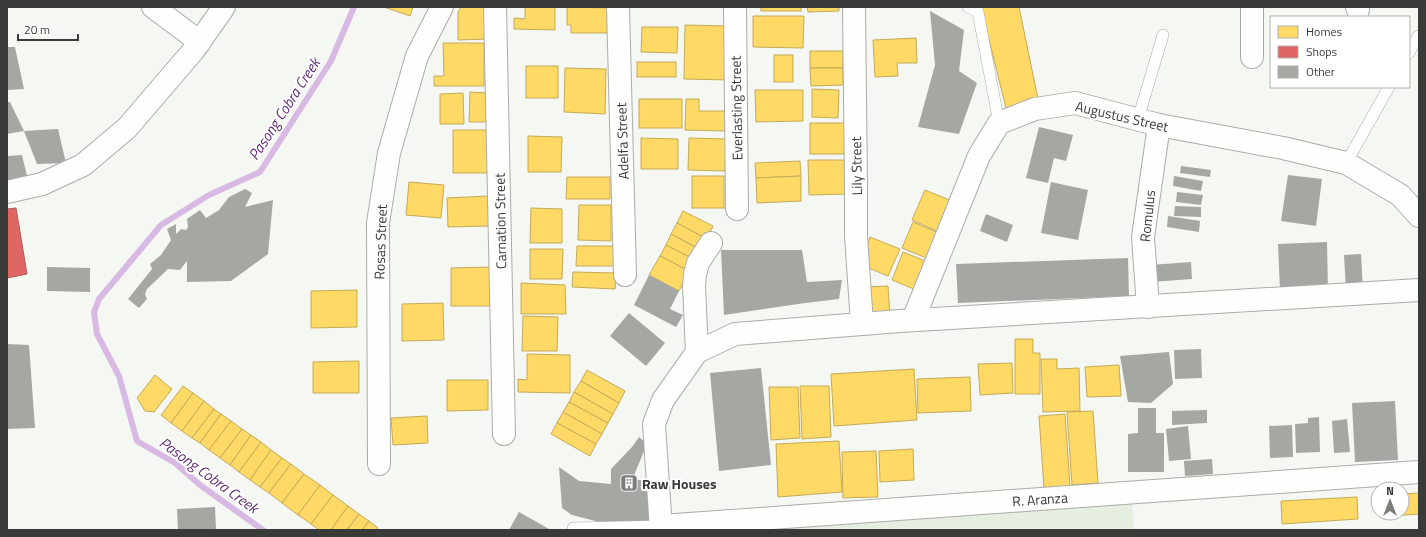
<svg xmlns="http://www.w3.org/2000/svg" width="1426" height="537" font-family="'Titillium Web',sans-serif">
<style>
.built{fill:#e6ede1}
.homes{fill:#ffd966;stroke:#c4aa58}
.shops{fill:#e06666;stroke:#ae5958}
.lines{fill:none;stroke-linecap:round;stroke-linejoin:round}
.stream{stroke:#d8b9e3;stroke-width:6}
.building{fill:#a5a7a3}
.lane-casing{stroke:#aaaca8;stroke-width:12}
.street-casing{stroke:#aaaca8;stroke-width:24}
.lane{stroke:#fefefd;stroke-width:11}
.street{stroke:#fefefd;stroke-width:22}
.labels{text-anchor:middle;dominant-baseline:central;stroke-width:4;stroke-linejoin:round;paint-order:stroke}
.street-label{font-size:14px;fill:#393b38;stroke:#fff}
.poi-label{font-size:14px;font-weight:bold;fill:#393b38;stroke:#fff;text-anchor:start}
.water-label{font-size:15px;font-style:italic;fill:#632d76;stroke:#fff}
</style>
<rect width="100%" height="100%" fill="#f5f8f2"/>
<polygon class="built" points="1132,504 1134,530 720,530"/>
<g class="homes">
<polygon points="384,7 413,7 410,16"/>
<polygon points="461,7 488,7 489,39 458,40 458,12"/>
<polygon points="525,7 555,7 555,30 514,29 514,18 525,19"/>
<polygon points="567,7 609,8 608,33 571,33 571,25 567,25"/>
<rect x="761" y="7" width="40" height="4"/>
<polygon points="807,7 839,7 839,11 808,12"/>
<polygon points="981,7 1019,7 1038,99 1006,108"/>
<polygon points="753,16 804,16 803,48 753,47"/>
<polygon points="685,25 729,26 729,80 684,79"/>
<polygon points="642,27 678,27 677,53 641,52"/>
<polygon points="916,38 917,63 897,63 898,76 875,77 873,40"/>
<polygon points="443,43 484,43 484,86 434,86 434,76 444,76"/>
<rect x="810" y="51" width="33" height="17"/>
<rect x="774" y="55" width="19" height="27"/>
<rect x="637" y="62" width="39" height="15"/>
<rect x="526" y="66" width="32" height="32"/>
<polygon points="565,68 606,69 605,114 564,112"/>
<polygon points="810,68 843,68 843,85 811,86"/>
<polygon points="812,89 839,90 838,118 812,117"/>
<polygon points="755,90 803,90 803,121 756,122"/>
<polygon points="470,92 488,93 487,122 469,122"/>
<polygon points="463,93 464,124 440,124 440,94"/>
<rect x="639" y="99" width="43" height="29"/>
<polygon points="686,99 699,99 699,111 726,111 725,131 685,130"/>
<rect x="810" y="123" width="39" height="31"/>
<polygon points="453,130 487,130 488,173 453,173"/>
<polygon points="528,136 562,137 561,172 528,172"/>
<polygon points="641,138 678,139 678,169 641,169"/>
<polygon points="689,138 726,139 725,171 688,170"/>
<polygon points="808,160 849,160 850,194 809,195"/>
<polygon points="800,161 801,176 756,178 755,163"/>
<rect x="692" y="176" width="32" height="32"/>
<polygon points="801,176 801,201 757,203 756,178"/>
<polygon points="567,177 610,177 610,199 566,199"/>
<polygon points="409,182 444,185 441,218 406,215"/>
<polygon points="925,190 952,201 939,232 912,220"/>
<polygon points="488,196 489,226 448,227 447,198"/>
<polygon points="579,205 611,205 611,241 578,240"/>
<polygon points="531,208 562,209 562,243 530,243"/>
<polygon points="683,211 713,226 707,239 677,223"/>
<polygon points="913,222 941,234 931,260 902,248"/>
<polygon points="677,223 707,239 701,250 671,234"/>
<polygon points="671,234 701,250 695,260 666,245"/>
<polygon points="870,237 900,249 888,276 859,264"/>
<polygon points="666,245 695,260 689,271 660,256"/>
<polygon points="577,246 614,246 613,266 576,266"/>
<polygon points="530,249 563,249 562,279 530,279"/>
<polygon points="903,252 933,264 921,292 892,280"/>
<polygon points="660,256 689,271 679,291 649,275"/>
<polygon points="492,267 492,306 451,306 451,268"/>
<polygon points="573,272 616,273 615,289 572,287"/>
<polygon points="521,283 565,285 566,314 521,314"/>
<polygon points="888,286 890,315 866,316 865,287"/>
<polygon points="357,290 357,327 311,328 311,291"/>
<polygon points="443,303 444,340 402,341 402,304"/>
<polygon points="523,316 558,317 557,351 522,351"/>
<polygon points="1015,339 1033,339 1033,353 1040,353 1040,394 1015,394"/>
<polygon points="527,354 570,355 570,393 518,392 518,379 527,380"/>
<polygon points="1041,359 1057,359 1057,369 1079,368 1080,411 1043,412"/>
<polygon points="359,361 359,393 313,393 313,362"/>
<polygon points="1012,363 1013,393 980,395 978,364"/>
<polygon points="1119,365 1121,396 1087,397 1085,367"/>
<polygon points="914,369 917,420 834,426 831,374"/>
<polygon points="587,370 625,391 619,403 581,381"/>
<polygon points="155,375 172,389 154,412 145,411 137,398"/>
<polygon points="970,377 971,411 918,413 917,379"/>
<polygon points="447,380 488,380 488,410 447,411"/>
<polygon points="581,381 619,403 613,414 574,392"/>
<polygon points="183,386 193,393 171,423 161,415"/>
<polygon points="800,386 829,386 831,437 802,439"/>
<polygon points="769,387 798,387 800,438 771,440"/>
<polygon points="574,392 613,414 608,423 569,402"/>
<polygon points="193,393 204,401 182,431 171,423"/>
<polygon points="204,401 214,409 192,438 182,431"/>
<polygon points="569,402 608,423 602,434 563,412"/>
<polygon points="214,409 221,414 200,443 192,438"/>
<polygon points="1093,411 1098,483 1072,485 1067,412"/>
<polygon points="563,412 602,434 596,444 557,423"/>
<polygon points="221,414 231,421 209,450 200,443"/>
<polygon points="1065,414 1070,486 1044,488 1039,416"/>
<polygon points="427,416 428,443 393,445 391,418"/>
<polygon points="231,421 242,429 220,458 209,450"/>
<polygon points="557,423 596,444 590,456 551,434"/>
<polygon points="242,429 251,435 230,465 220,458"/>
<polygon points="251,435 261,442 239,472 230,465"/>
<polygon points="839,441 842,492 778,497 776,444"/>
<polygon points="261,442 271,450 250,480 239,472"/>
<polygon points="913,449 914,480 880,482 879,451"/>
<polygon points="271,450 282,458 260,487 250,480"/>
<polygon points="876,451 878,497 843,498 842,452"/>
<polygon points="282,458 291,464 269,493 260,487"/>
<polygon points="291,464 304,474 282,503 269,493"/>
<polygon points="304,474 320,485 298,515 282,503"/>
<polygon points="320,485 333,495 311,524 298,515"/>
<polygon points="1419,493 1419,514 1391,516 1390,513 1402,513 1402,494"/>
<polygon points="333,495 348,506 331,530 319,530 311,524"/>
<polygon points="1357,497 1358,519 1282,524 1281,501"/>
<polygon points="348,506 359,514 347,530 331,530"/>
<polygon points="359,514 369,521 362,530 347,530"/>
<polygon points="369,521 378,528 376,530 362,530"/>
</g>
<polygon class="shops" points="16,208 27,274 7,278 7,209"/>
<g class="lines">
<polyline class="stream" points="263,530 200,485 175,463 137,441 119,376 97,334 94,312 99,299 161,225 209,195 260,172 331,61 354,7"/>
</g>
<g class="building">
<polygon points="930,11 964,30 959,71 977,83 959,134 918,127 935,65"/>
<polygon points="7,47 15,47 24,89 7,90"/>
<polygon points="7,102 10,102 24,131 7,134"/>
<polygon points="1039,127 1073,135 1066,161 1054,158 1048,183 1026,178"/>
<polygon points="58,129 66,163 37,164 24,131"/>
<polygon points="22,155 29,184 7,187 7,156"/>
<polygon points="1181,166 1211,170 1210,177 1180,173"/>
<polygon points="1288,175 1322,179 1316,226 1281,221"/>
<polygon points="1174,176 1203,181 1201,191 1173,186"/>
<polygon points="1051,182 1088,190 1078,240 1041,233"/>
<polygon points="245,189 252,193 245,207 273,200 268,254 231,281 187,282 187,261 180,270 168,269 147,289 145,294 147,299 139,308 128,299 152,269 150,264 161,255 171,240 167,229 176,224 176,234 181,229 186,230 188,227 187,219 200,210 206,218 219,210 229,197"/>
<polygon points="1177,192 1203,195 1201,205 1176,202"/>
<polygon points="1175,206 1201,207 1201,217 1174,216"/>
<polygon points="986,214 1013,225 1007,242 980,231"/>
<polygon points="1168,216 1200,221 1199,232 1167,227"/>
<polygon points="1327,242 1328,289 1280,291 1278,244"/>
<polygon points="721,250 802,250 807,282 842,280 839,299 805,303 724,315"/>
<polygon points="1361,254 1363,289 1346,290 1344,255"/>
<polygon points="1128,258 1129,296 958,303 956,264"/>
<polygon points="1191,262 1192,279 1152,282 1150,265"/>
<polygon points="47,267 90,268 90,292 47,291"/>
<polygon points="649,275 679,291 670,309 683,315 676,327 634,305"/>
<polygon points="629,313 665,343 646,366 610,336"/>
<polygon points="7,344 29,345 35,428 7,429"/>
<polygon points="1201,349 1202,378 1175,379 1174,350"/>
<polygon points="1169,352 1173,384 1151,403 1128,402 1120,356"/>
<polygon points="761,368 771,465 719,471 710,373"/>
<polygon points="1395,401 1398,460 1355,462 1352,403"/>
<polygon points="1138,408 1156,408 1156,433 1164,433 1164,472 1128,472 1128,434 1138,433"/>
<polygon points="1207,410 1207,423 1172,425 1172,411"/>
<polygon points="1319,417 1320,452 1296,453 1295,424 1308,423 1308,418"/>
<polygon points="1347,419 1350,452 1334,453 1332,421"/>
<polygon points="1292,425 1293,457 1270,458 1269,426"/>
<polygon points="1188,426 1191,459 1169,461 1166,429"/>
<polygon points="639,437 647,444 632,480 647,480 652,525 611,525 572,515 562,508 559,467 579,481 611,484 611,469 632,447"/>
<polygon points="1212,459 1213,474 1185,476 1184,461"/>
<polygon points="215,507 216,529 178,530 177,509"/>
<polygon points="519,512 551,530 509,530"/>
</g>
<g class="lines">
<defs>
<g id="lane">
<polyline points="968,7 978,12 999,123"/>
<polyline points="1409,53 1418,36"/>
<polyline points="1138,119 1163,35"/>
<polyline points="1346,163 1389,87"/>
<polyline points="573,528 661,526"/>
</g>
<g id="street">
<polyline points="153,7 200,42"/>
<polyline points="495,7 504,434"/>
<polyline points="618,7 625,275"/>
<polyline points="735,7 737,209"/>
<polyline points="854,7 856,186 856,236 862,324"/>
<polyline points="1357,7 1358,10"/>
<polyline points="1252,57 1252,7"/>
<polyline points="7,192 42,184 83,165 127,128 193,51 224,7"/>
<polyline points="1148,307 1143,237 1159,125"/>
<polyline points="913,320 979,156 999,123 1035,109 1075,103 1159,125 1283,148 1346,163 1400,195 1419,216"/>
<polyline points="697,352 694,286 695,274 698,263 711,243"/>
<polyline points="379,464 378,223 389,153 417,56 442,7"/>
<polyline points="661,526 1419,472"/>
<polyline points="661,530 654,424 663,400 697,352 735,334 900,321 1419,290"/>
</g>
</defs>
<use href="#lane" class="lane-casing"/>
<use href="#street" class="street-casing"/>
<use href="#lane" class="lane"/>
<use href="#street" class="street"/>
</g>
<defs>
<symbol id="building-square" viewBox="-11 -11 22 22"><rect x="-9" y="-9" width="18" height="18" rx="4" fill="#7b7d79" stroke="#fff"/><path d="M-4-6H4V6H1V3H-1V6H-4ZM-2.5-4.3h1.7v1.8h-1.7ZM.8-4.3h1.7v1.8H.8ZM-2.5-1h1.7V.8h-1.7ZM.8-1h1.7V.8H.8Z" fill="#fff"/></symbol>
</defs>
<g fill-rule="evenodd">
<use href="#building-square" x="619" y="473" width="20" height="20"/>
</g>
<g class="labels">
<g class="street-label">
<text transform="translate(736 108) rotate(-91)">Everlasting Street</text>
<text transform="translate(1122 116) rotate(13)">Augustus Street</text>
<text transform="translate(622 141) rotate(-92)">Adelfa Street</text>
<text transform="translate(856 166) rotate(-91)">Lily Street</text>
<text transform="translate(1147 216) rotate(-84)">Romulus</text>
<text transform="translate(500 221) rotate(-91)">Carnation Street</text>
<text transform="translate(380 242) rotate(-88)">Rosas Street</text>
<text transform="translate(1040 499) rotate(-4)">R. Aranza</text>
</g>
<g class="poi-label">
<text x="642" y="483">Raw Houses</text>
</g>
<g class="water-label">
<text transform="translate(284 109) rotate(-57)">Pasong Cobra Creek</text>
<text transform="translate(209 475) rotate(36)">Pasong Cobra Creek</text>
</g>
</g>
<rect width="1426" height="537" fill="none" stroke="#393b38" stroke-width="16"/>
<rect x="1270" y="16" width="140" height="72" fill="#ffffff" stroke="#b0b1af"/>
<rect x="1278" y="26" width="20" height="12" fill="#ffd966" stroke="#b0b1af"/>
<text x="1306" y="36" font-size="12" fill="#393b38">Homes</text>
<rect x="1278" y="46" width="20" height="12" fill="#e06666" stroke="#b0b1af"/>
<text x="1306" y="56" font-size="12" fill="#393b38">Shops</text>
<rect x="1278" y="66" width="20" height="12" fill="#a5a7a3" stroke="#b0b1af"/>
<text x="1306" y="76" font-size="12" fill="#393b38">Other</text>
<g transform="translate(1390 501)"><circle r="19" fill="#ffffff" stroke="#b0b1af"/>
<path d="M0-3L7 15L0 10L-7 15Z" fill="#7b7d79"/>
<text y="-6" font-size="11" font-weight="bold" text-anchor="middle" fill="#393b38">N</text>
</g>
<path d="M18 34v6h60v-6" fill="none" stroke="#393b38" stroke-width="2"/>
<text x="24" y="34" font-size="12" fill="#393b38" stroke="#ffffff" stroke-width="3" paint-order="stroke">20 m</text>
</svg>
